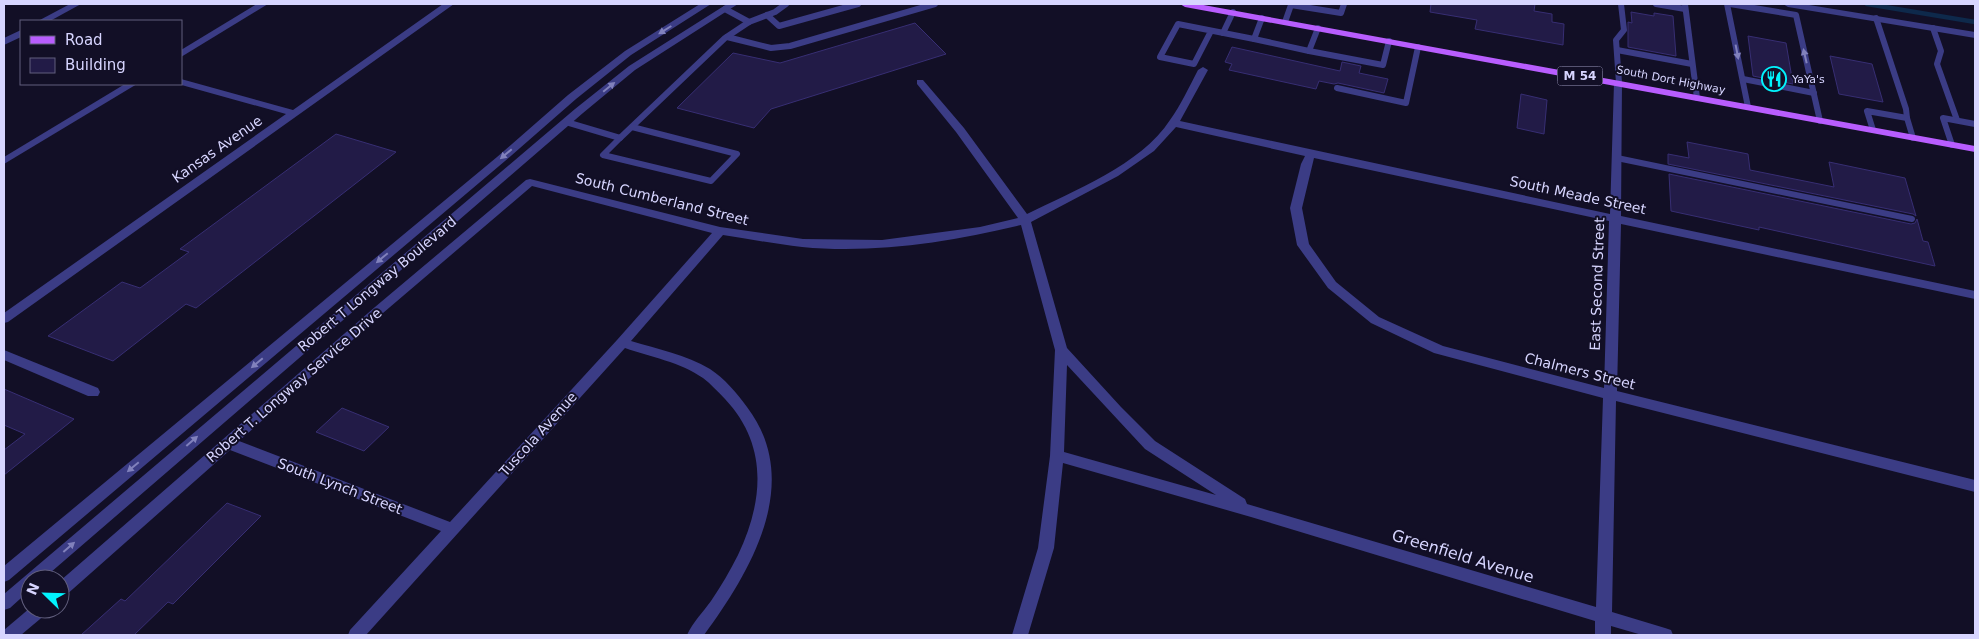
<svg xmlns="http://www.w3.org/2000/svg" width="1979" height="639" font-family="'DejaVu Sans',sans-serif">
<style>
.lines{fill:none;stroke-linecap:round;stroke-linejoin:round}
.stream{stroke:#0e294b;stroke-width:4.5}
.building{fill:#221b47;stroke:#372e73}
.service{stroke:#3b3c85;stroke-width:6}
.minor{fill:#3b3c85;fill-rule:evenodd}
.tertiary{fill:#3b3c85;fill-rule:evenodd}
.primary{fill:#b85dfe;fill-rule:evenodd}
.oneway{fill:#8181bc}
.labels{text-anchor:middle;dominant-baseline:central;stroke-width:4;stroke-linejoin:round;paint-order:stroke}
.far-poi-label{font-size:11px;fill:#d7d5ff;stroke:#120f26;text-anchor:start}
.far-street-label{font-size:11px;fill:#d7d5ff;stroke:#120f26}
.shield{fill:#120f26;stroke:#9c9abe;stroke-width:1}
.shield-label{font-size:12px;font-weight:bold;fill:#d7d5ff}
.street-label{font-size:14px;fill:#d7d5ff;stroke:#120f26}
.near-street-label{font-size:16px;fill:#d7d5ff;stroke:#120f26}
</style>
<rect width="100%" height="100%" fill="#120f26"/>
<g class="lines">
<polyline class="stream" points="1867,4 1975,22"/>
</g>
<g class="building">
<polygon points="1431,4 1535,4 1534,11 1552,14 1552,22 1564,24 1563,45 1475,29 1477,20 1430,12"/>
<polygon points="1631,12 1654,16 1654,13 1673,16 1676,56 1628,47 1628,22 1632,23"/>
<polygon points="915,23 946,54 771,109 754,128 677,108 733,53 780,63"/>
<polygon points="1748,36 1786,43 1793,84 1753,76"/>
<polygon points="1232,47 1340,71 1342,62 1361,66 1359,73 1388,79 1384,93 1338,83 1334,84 1319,81 1316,89 1229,70 1232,64 1225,62"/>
<polygon points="1830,56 1872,64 1883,102 1839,94"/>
<polygon points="1521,94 1547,100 1544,134 1517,128"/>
<polygon points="336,134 396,152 196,308 186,304 113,361 48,336 122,282 140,288 189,252 180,249"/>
<polygon points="1687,142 1748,154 1750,170 1834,187 1829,162 1905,178 1916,216 1913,214 1668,164 1668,154 1689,158"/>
<polygon points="1669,174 1911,224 1915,223 1917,219 1923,241 1928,242 1935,266 1759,227 1759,230 1671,211"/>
<polygon points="4,389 74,419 4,475 4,450 25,434 4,425"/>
<polygon points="342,408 389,427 364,451 316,432"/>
<polygon points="227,503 261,516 173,604 168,602 134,635 81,635 121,599 125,601"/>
</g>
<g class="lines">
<g class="service">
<polyline points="1656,4 1685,9"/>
<polyline points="1685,4 1697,98"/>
<polyline points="1727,4 1748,107"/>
<polyline points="1730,4 1796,15 1820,121"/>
<polyline points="725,9 749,22"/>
<polyline points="767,15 779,26 858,4"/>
<polyline points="1262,18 1254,39 1309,51 1318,28"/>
<polyline points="1876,18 1906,109 1907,118"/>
<polyline points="1285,22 1291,5 1341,13 1344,4"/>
<polyline points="1933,28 1941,51 1937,64 1957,120"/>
<polyline points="1211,31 1194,64 1160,57 1178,24 1254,39"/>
<polyline points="1223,33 1233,12"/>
<polyline points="727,37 771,48 790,46 935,4"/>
<polyline points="1617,50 1692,64"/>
<polyline points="1309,51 1383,65 1389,41"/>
<polyline points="1743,79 1814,93"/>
<polyline points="1619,83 1616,40 1624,30 1621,4"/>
<polyline points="1337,88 1406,103 1418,47"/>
<polyline points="566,122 620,138 725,38 749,22 775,12 786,4"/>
<polyline points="1873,130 1867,111 1907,118 1913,138"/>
<polyline points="620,138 603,155 711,181 737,154 632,127"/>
<polyline points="1952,145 1943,118 1975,124"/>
<polyline points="1617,158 1912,219"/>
</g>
<g class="minor">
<polygon points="70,4 81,4 50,21 38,21"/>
<polygon points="257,4 268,4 181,57 181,50"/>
<polygon points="443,4 454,4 8,322 4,323 4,313 286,114 178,84 181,84 181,79 293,110"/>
<polygon points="1783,4 1803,4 1975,32 1975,38 1788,7"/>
<polygon points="21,30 21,37 4,45 4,38"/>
<path d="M1203 67 1208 70 1180 121 1610 214 1614 83 1616 81H1622L1621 216 1975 291V299L1621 224 1617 391 1975 480V492L1616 401 1612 612 1665 628 1671 630 1673 635H1642L1611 626V635H1595V621L1251 517 1063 463 1054 548 1028 635H1012L1038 548 1050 456 1055 350 1021 225C950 242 874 254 802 247 775 244 749 239 723 235L631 341C658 349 686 355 710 369 724 378 737 393 747 407 804 482 751 571 704 635H687C693 622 703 612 711 601 721 586 730 571 738 555 764 500 768 445 725 399 718 392 711 384 703 378 680 362 651 357 625 348L366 635H348L350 630 441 531 230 450 65 596 60 598V581L375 307 526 180 530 179 720 227 803 239 882 240 980 227 1018 218 956 132 917 84V80H923L964 128 1027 214C1073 191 1141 165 1170 120 1181 105 1189 87 1198 70ZM1176 127 1305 156 1301 164 1290 208 1297 245 1328 288 1371 323 1434 353 1603 398 1596 607 1247 504 1245 499 1155 441 1121 407 1067 348 1031 222 1118 176 1154 151ZM1314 158 1609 221 1604 388 1443 346 1379 317 1336 282 1309 244 1302 208ZM532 186 712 233 617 340 450 522 239 441 383 313ZM1067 365 1145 449 1216 495 1064 452Z"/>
<polygon points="125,84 137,84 4,164 4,157"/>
<polygon points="4,350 98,388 100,392 98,396 88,396 4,360"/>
<polygon points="30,608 48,609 46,614 21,635 4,635 4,630"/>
</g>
<g class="tertiary">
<polygon points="700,4 711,4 631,55 576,99 505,161 9,580 4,582 4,566 497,157 568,95 625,51"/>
<polygon points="727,4 738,4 635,70 583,113 43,579 30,579 30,590 10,608 4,610 4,594 575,109 629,66"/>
</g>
<polygon class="primary" points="1180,4 1198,4 1975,146 1975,152 1185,7"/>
</g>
<defs><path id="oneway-solid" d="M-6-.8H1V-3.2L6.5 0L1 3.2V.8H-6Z" transform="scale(1.25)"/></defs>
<g class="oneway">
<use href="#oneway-solid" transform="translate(665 30) rotate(148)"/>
<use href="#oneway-solid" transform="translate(1737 52) rotate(79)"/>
<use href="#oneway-solid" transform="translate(1805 56) rotate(-103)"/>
<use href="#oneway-solid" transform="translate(609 87) rotate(-39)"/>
<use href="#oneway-solid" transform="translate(506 154) rotate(140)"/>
<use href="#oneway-solid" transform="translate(382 258) rotate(140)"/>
<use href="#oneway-solid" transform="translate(257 363) rotate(140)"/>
<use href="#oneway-solid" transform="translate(192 441) rotate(-41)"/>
<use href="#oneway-solid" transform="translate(133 467) rotate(140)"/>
<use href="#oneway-solid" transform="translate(69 547) rotate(-41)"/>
</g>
<defs>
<symbol id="restaurant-ring" viewBox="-11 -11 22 22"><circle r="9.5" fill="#120f26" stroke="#02f3fd" stroke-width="1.5"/><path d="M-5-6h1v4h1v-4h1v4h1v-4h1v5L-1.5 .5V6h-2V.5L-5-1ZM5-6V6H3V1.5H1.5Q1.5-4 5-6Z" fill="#02f3fd"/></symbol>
</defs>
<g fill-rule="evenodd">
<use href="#restaurant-ring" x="1760" y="65" width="28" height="28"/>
</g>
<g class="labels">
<g class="far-poi-label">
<text x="1792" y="79">YaYa's</text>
</g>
<g class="far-street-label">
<text transform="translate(1671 80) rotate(11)">South Dort Highway</text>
</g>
<rect class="shield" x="1557.5" y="66.5" width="45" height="19" rx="4"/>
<g class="shield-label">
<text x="1580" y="76">M 54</text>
</g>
<g class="street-label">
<text transform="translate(217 149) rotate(-35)">Kansas Avenue</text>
<text transform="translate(1578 195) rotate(12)">South Meade Street</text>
<text transform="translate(662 199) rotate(14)">South Cumberland Street</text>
<text transform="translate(377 284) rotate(-40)">Robert T Longway Boulevard</text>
<text transform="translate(1597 284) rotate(-88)">East Second Street</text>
<text transform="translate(1580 371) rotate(14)">Chalmers Street</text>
<text transform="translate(294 385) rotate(-41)">Robert T. Longway Service Drive</text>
<text transform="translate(538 434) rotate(-48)">Tuscola Avenue</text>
<text transform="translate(340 486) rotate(21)">South Lynch Street</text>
</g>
<g class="near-street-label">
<text transform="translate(1463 556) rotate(17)">Greenfield Avenue</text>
</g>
</g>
<rect width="1979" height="639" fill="none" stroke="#d7d5ff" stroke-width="10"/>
<rect x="20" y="20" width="162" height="65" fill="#120f26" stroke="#615e7d"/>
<rect x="30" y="36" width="25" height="8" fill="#b85dfe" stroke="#615e7d"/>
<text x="65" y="45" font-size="15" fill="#d7d5ff">Road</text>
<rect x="30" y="58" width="25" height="15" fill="#221b47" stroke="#615e7d"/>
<text x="65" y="70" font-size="15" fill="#d7d5ff">Building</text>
<g transform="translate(45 594) rotate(293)"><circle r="24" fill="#120f26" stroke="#615e7d"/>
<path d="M0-4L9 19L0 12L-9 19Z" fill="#02f3fd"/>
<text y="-8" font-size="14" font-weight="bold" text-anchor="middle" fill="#d7d5ff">N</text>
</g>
</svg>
